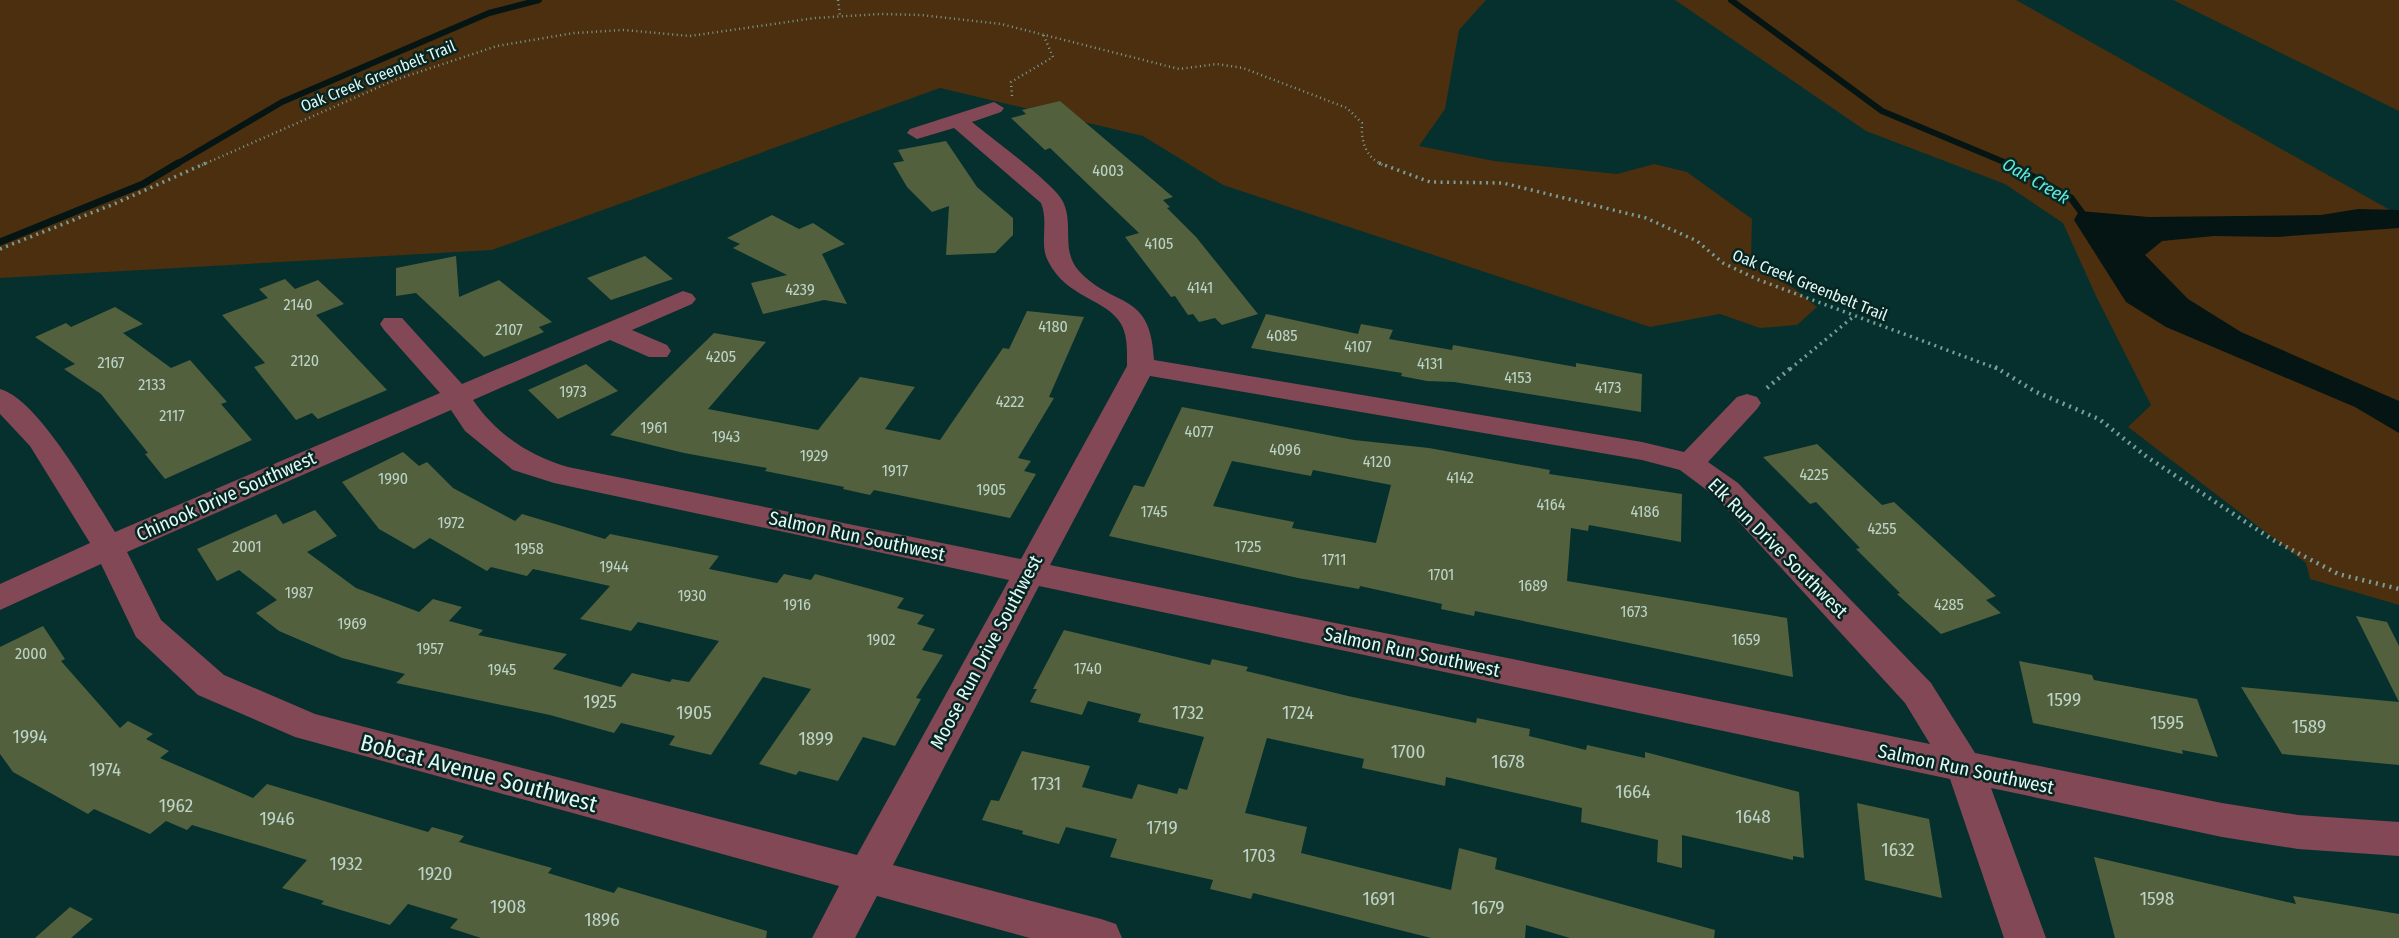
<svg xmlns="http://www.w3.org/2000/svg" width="2399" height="938" font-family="'Fira Sans Condensed',sans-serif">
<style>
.green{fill:#4b2f0e}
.water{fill:#051514}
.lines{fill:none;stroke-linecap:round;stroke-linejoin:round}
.stream-far1{stroke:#051514;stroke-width:6}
.stream{stroke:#051514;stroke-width:7}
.building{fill:#52603d;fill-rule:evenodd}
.path-far2{stroke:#7a9d99;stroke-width:2.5;stroke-dasharray:1 3.5;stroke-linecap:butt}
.path-far1{stroke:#7a9d99;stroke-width:3.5;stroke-dasharray:2 4.5;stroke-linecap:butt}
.path{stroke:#7a9d99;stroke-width:4.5;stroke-dasharray:2 5;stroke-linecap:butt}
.minor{fill:#824855;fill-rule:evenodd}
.labels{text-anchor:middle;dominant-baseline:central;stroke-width:5;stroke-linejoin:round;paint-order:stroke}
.far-street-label{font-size:16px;fill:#dffaf6;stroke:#082522}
.number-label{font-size:16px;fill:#bcd4c8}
.far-water-label{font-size:18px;font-style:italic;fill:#5fe8db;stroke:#082522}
.street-label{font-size:19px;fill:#dffaf6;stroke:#082522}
.near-number-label{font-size:19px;fill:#bcd4c8}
.near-street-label{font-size:23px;fill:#dffaf6;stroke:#082522}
</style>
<rect width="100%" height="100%" fill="#05302d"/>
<g class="green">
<polygon points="0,0 1486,0 1459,30 1445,109 1419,146 1494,161 1617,174 1654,164 1687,172 1752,219 1751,263 1795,289 1817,307 1797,325 1760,328 1720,314 1650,327 1223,185 1143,136 940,88 492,250 0,278"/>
<polygon points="1675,0 2016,0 2399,215 2399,605 2310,579 2306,563 2128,427 2151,405 2096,296 2063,223 2005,184 1866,131"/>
<polygon points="2173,0 2399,0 2399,111"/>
</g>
<polygon class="water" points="2358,209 2399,210 2399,228 2277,237 2214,236 2162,241 2145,255 2188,299 2241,332 2399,401 2399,433 2355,407 2166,327 2126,302 2074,220 2079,211 2149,217 2321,215"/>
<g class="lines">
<g class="stream-far1">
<polyline points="1731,0 1882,111 2011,165"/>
<polyline points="175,165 282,102 489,13 539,0"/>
</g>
<g class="stream">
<polyline points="2008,163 2071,198 2087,220"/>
<polyline points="0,242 143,184 178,163"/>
</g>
</g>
<g class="building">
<polygon points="1060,101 1173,197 1163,200 1170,207 1167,208 1196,237 1258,314 1222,325 1215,318 1199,322 1193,314 1188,315 1175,296 1171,297 1125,237 1139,233 1050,148 1045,150 1011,118 1026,114 1022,110"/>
<polygon points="946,141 977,187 1013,218 1013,235 995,253 946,255 949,206 932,212 907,187 893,163 904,161 898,150"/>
<polygon points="772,215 799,229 813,223 845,244 822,254 847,304 824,300 763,314 751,283 787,275 733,248 740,244 727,238"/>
<polygon points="456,256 459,297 499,280 552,322 539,327 544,332 484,357 416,293 396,296 396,268"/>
<polygon points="645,256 673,279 611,300 587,278"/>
<polygon points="285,279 295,289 318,280 344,304 316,315 387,390 318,419 312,413 296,420 254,367 265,363 222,315 268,298 259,289"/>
<polygon points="115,307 143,324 123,333 171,368 190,360 227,402 221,404 252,440 165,479 145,454 148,453 101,394 64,369 75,364 35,337 66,323 71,327"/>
<polygon points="1027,311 1084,317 1049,397 1054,398 1018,458 1031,461 1024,471 1036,474 1010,518 874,490 870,495 843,489 844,487 765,471 767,468 684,453 610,435 714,333 766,342 708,409 818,430 860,377 915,387 885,429 940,440 1003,348 1009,349"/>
<polygon points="1266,314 1358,334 1361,324 1393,330 1389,339 1452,350 1453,345 1576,367 1576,363 1642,374 1641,412 1454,382 1427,381 1401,376 1402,373 1251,348"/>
<polygon points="586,364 618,391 558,419 528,390"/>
<path d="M1182 407 1354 440 1429 448 1550 470 1549 474 1682 494 1681 542 1589 525 1588 531 1571 528 1567 581 1787 618 1793 677 1475 611 1474 616 1441 609 1442 604 1360 586 1359 589 1298 578 1109 536 1134 485 1144 487ZM1232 461 1311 476 1313 470 1391 485 1376 543 1292 528 1294 522 1213 506Z"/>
<polygon points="1817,444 1882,505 1894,502 1996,596 1986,600 2001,613 1941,634 1897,594 1900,593 1856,549 1860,548 1816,502 1810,504 1763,457"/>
<polygon points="403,452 419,466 427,462 453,488 515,521 522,514 605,539 610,534 719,556 709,569 777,583 784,574 811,580 815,574 904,598 897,608 924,615 917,624 935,629 922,650 943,655 916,698 921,699 895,746 863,737 838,781 799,771 796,775 759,764 811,689 763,677 711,755 669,745 675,736 621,723 614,733 550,715 396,683 405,674 342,658 279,631 256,613 277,600 239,570 217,581 197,549 276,514 283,524 315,510 337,536 307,552 356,588 419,612 433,599 462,607 449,621 483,630 478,635 567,654 553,669 621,687 632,673 670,682 672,679 689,682 719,641 638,622 631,631 580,619 610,586 533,569 527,576 491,567 487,571 430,538 414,549 379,529 342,482"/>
<polygon points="2356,616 2387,622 2399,646 2399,765 2282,754 2241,687 2399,702"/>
<polygon points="43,626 65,659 61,661 120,728 128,721 153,734 146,739 169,751 160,758 253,798 267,784 428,832 432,827 464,836 459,842 552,868 548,873 614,893 618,887 767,931 766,938 481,938 450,928 458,919 408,904 390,925 321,904 324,901 282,888 307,860 192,825 187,830 166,821 150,834 94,809 88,814 13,772 0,754 0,647"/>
<polygon points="1064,630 1210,665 1212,659 1248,667 1246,671 1348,696 1476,723 1477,718 1530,729 1529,736 1586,750 1587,745 1645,758 1645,752 1799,792 1804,858 1793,856 1793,860 1682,835 1682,868 1657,862 1658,840 1581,822 1582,808 1446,777 1445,786 1362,768 1364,759 1267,738 1245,813 1307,827 1301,853 1451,890 1459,848 1497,858 1495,869 1715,930 1714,938 1570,938 1526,925 1525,938 1431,938 1253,893 1251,899 1210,889 1213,880 1110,857 1117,839 1066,827 1059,844 1022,834 1023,831 982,820 991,800 999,801 1022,751 1090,766 1082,787 1132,799 1138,784 1177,794 1179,788 1187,790 1204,737 1138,722 1141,714 1088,701 1082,715 1030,702 1037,689 1033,689"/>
<polygon points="2019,661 2092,675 2094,680 2197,699 2218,757 2182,750 2183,754 2033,723"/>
<polygon points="1857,803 1929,819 1942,898 1865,880"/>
<polygon points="2094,857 2296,904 2293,896 2399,914 2399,938 2115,938"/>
<polygon points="70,907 93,919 71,938 35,938"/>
</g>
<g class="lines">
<g class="path-far2">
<polyline points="838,0 840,16"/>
<polyline points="1012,96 1011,82 1053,57 1043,34"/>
<path d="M202 165 395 80 497 46 574 33 624 30 690 36 815 18 880 14 921 15 1001 24 1179 69 1217 64 1243 68 1347 108 1362 123C1361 141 1365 157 1383 165"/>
</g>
<g class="path-far1">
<polyline points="1379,163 1430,182 1503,183 1646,218 1697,241 1723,263 1759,280 1998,369"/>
<polyline points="0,249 114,204 206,163"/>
<polyline points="1790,369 1853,317"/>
</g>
<g class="path">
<polyline points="1995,367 2036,392 2099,419 2147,457 2273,540 2338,574 2399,589"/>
<polyline points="1767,388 1792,367"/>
</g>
<path class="minor" d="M994 102 1004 108 1001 112 972 122C990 137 1053 183 1062 200 1075 223 1060 250 1079 271 1114 309 1151 290 1154 360L1642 442 1684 452 1737 397 1747 394 1757 397 1761 403 1757 409 1708 462 1738 483 1931 683 1975 753 2222 803 2298 815 2399 822V856L2298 849 2222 837 1991 788 2046 938H2004L1950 779 1039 586 893 865 1101 919 1116 924 1122 938H1030L877 896 855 938H812L839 886 295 737 198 695 136 637 101 564 0 610V584L90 543 30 446 0 414V389C38 399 93 497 115 532L440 393 384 330 380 324 384 318H402L462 384 683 291 692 294 696 299 692 304 632 330 667 345 671 351 667 357H649L610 340 473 400C497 435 529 455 568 467L1021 559 1127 366C1127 352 1128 336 1121 324 1107 299 1066 298 1048 261 1039 244 1049 222 1041 203L954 128 917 139 907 133 910 129ZM1150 376 1642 460 1680 470 1716 497 1905 703 1930 744 1050 565ZM451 410 465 431 513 470 554 483 1009 580 857 855 315 714 224 675 161 620 127 552Z"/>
</g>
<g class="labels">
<g class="far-street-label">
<text transform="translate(378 76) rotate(-22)">Oak Creek Greenbelt Trail</text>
<text transform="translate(1810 285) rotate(22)">Oak Creek Greenbelt Trail</text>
</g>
<g class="number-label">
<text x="1108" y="170">4003</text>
<text x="1159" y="243">4105</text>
<text x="1200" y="287">4141</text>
<text x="800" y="289">4239</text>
<text x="298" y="304">2140</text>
<text x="1053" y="326">4180</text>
<text x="509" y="329">2107</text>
<text x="1282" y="335">4085</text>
<text x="1358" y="346">4107</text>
<text x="721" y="356">4205</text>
<text x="305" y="360">2120</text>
<text x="111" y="362">2167</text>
<text x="1430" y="363">4131</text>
<text x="1518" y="377">4153</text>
<text x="152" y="384">2133</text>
<text x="1608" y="387">4173</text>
<text x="573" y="391">1973</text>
<text x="1010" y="401">4222</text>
<text x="172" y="415">2117</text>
<text x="654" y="427">1961</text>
<text x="1199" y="431">4077</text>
<text x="726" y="436">1943</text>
<text x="1285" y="449">4096</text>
<text x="814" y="455">1929</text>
<text x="1377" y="461">4120</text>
<text x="895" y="470">1917</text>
<text x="1814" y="474">4225</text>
<text x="1460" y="477">4142</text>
<text x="393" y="478">1990</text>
<text x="991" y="489">1905</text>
<text x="1551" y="504">4164</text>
<text x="1154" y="511">1745</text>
<text x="1645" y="511">4186</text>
<text x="451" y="522">1972</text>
<text x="1882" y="528">4255</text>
<text x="247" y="546">2001</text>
<text x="1248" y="546">1725</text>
<text x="529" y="548">1958</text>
<text x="1334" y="559">1711</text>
<text x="614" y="566">1944</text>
<text x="1441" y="574">1701</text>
<text x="1533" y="585">1689</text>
<text x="299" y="592">1987</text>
<text x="692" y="595">1930</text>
<text x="797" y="604">1916</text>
<text x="1949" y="604">4285</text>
<text x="1634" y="611">1673</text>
<text x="352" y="623">1969</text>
<text x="881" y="639">1902</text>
<text x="1746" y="639">1659</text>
<text x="430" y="648">1957</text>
<text x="31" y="653">2000</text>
<text x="1088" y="668">1740</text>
<text x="502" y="669">1945</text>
</g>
<g class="far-water-label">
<text transform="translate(2036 181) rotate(30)">Oak Creek</text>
</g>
<g class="street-label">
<text transform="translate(226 496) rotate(-24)">Chinook Drive Southwest</text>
<text transform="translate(857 536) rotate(12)">Salmon Run Southwest</text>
<text transform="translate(1778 548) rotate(45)">Elk Run Drive Southwest</text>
<text transform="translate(986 652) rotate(-62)">Moose Run Drive Southwest</text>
<text transform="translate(1412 652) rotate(12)">Salmon Run Southwest</text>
<text transform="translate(1966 769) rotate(12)">Salmon Run Southwest</text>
</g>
<g class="near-number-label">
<text x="2064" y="699">1599</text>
<text x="600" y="701">1925</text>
<text x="694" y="712">1905</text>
<text x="1188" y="712">1732</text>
<text x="1298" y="712">1724</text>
<text x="2167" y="722">1595</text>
<text x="2309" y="726">1589</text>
<text x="30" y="736">1994</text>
<text x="816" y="738">1899</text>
<text x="1408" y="751">1700</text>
<text x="1508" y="761">1678</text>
<text x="105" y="769">1974</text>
<text x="1046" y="783">1731</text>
<text x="1633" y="791">1664</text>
<text x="176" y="805">1962</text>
<text x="1753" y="816">1648</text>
<text x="277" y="818">1946</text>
<text x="1162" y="827">1719</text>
<text x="1898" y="849">1632</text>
<text x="1259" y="855">1703</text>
<text x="346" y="863">1932</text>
<text x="435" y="873">1920</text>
<text x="1379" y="898">1691</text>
<text x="2157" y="898">1598</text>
<text x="508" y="906">1908</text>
<text x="1488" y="907">1679</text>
<text x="602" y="919">1896</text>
</g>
<g class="near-street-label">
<text transform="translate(479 773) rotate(15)">Bobcat Avenue Southwest</text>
</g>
</g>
</svg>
